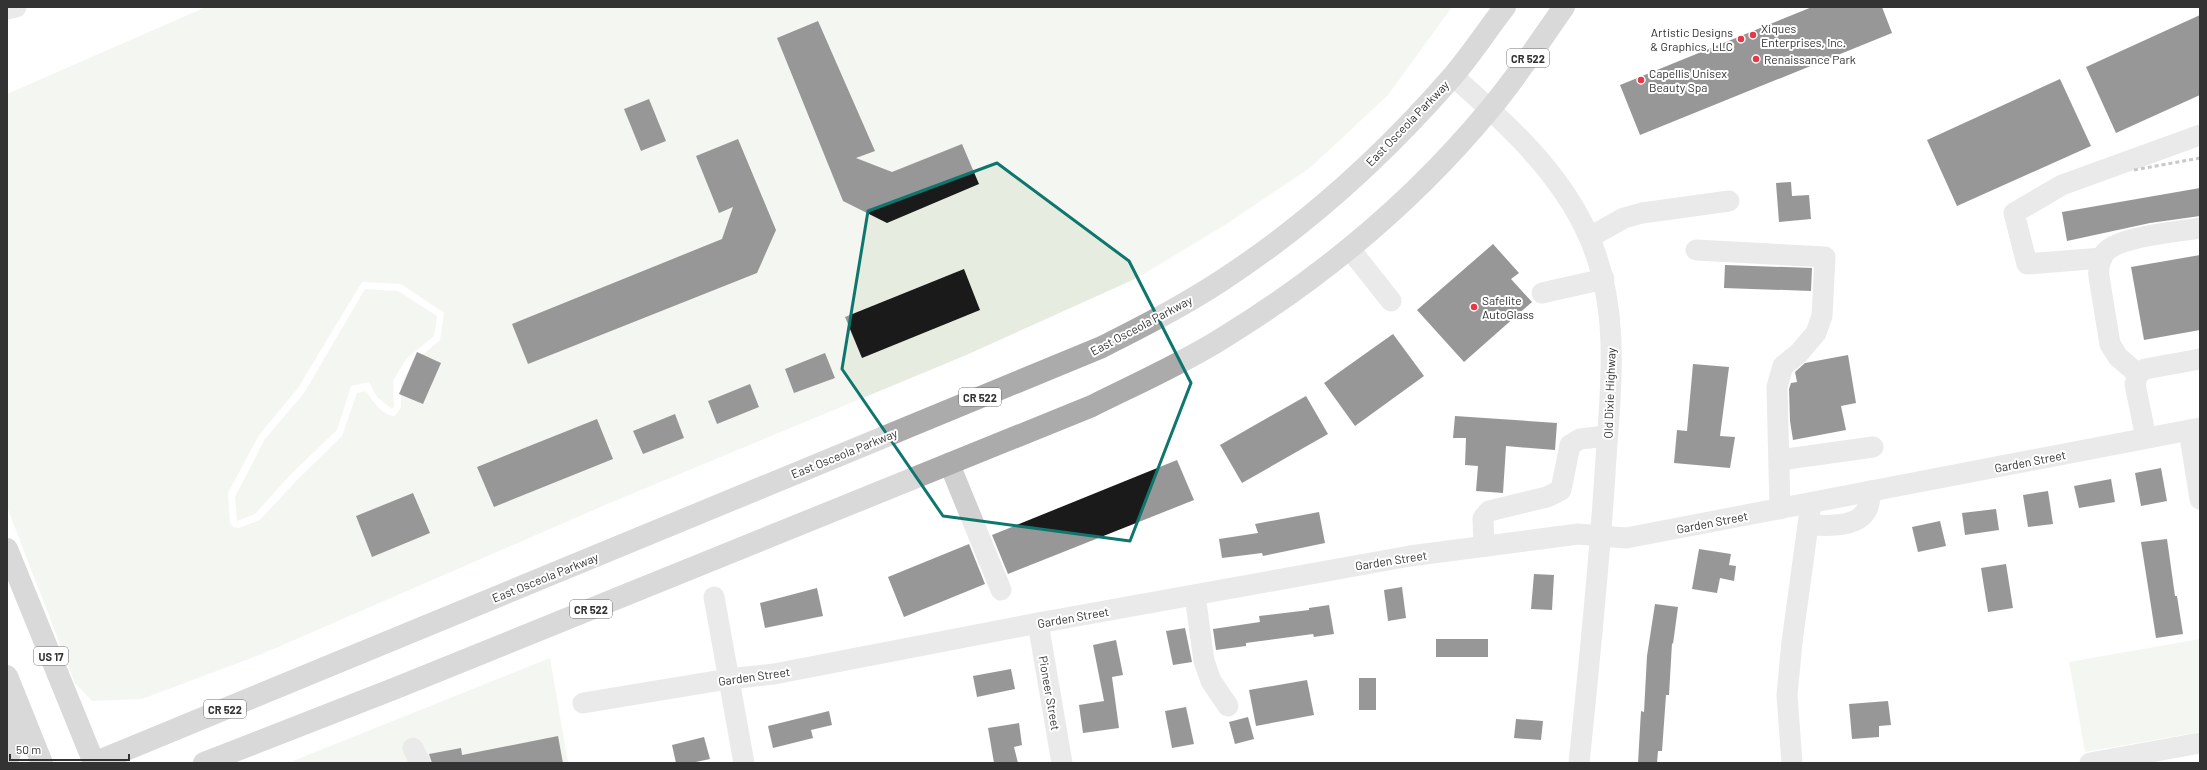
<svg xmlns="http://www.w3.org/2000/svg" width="2207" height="770" font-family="Barlow,sans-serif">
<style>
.green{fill:#e6ecdf;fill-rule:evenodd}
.building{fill:#1a1a1a}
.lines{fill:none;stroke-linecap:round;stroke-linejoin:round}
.minor{stroke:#d0d0d0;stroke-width:21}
.major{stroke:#ababab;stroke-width:22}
.rail{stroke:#888;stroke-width:3;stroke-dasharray:4 3;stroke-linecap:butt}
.marked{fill:none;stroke:#0f766e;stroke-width:3;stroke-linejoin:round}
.poi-dot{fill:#e63946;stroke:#fff;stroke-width:1.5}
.labels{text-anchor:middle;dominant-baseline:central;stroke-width:4;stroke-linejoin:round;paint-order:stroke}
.shield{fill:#fff;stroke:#707070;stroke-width:1}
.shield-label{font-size:11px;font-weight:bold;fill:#333}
.poi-label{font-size:12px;fill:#333;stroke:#fff;text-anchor:start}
.street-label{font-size:12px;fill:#333;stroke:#fff}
</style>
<rect width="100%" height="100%" fill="#fff"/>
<g class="green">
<path d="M206 7H1452L1388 95 1311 167 1225 225 1137 278 964 356 605 505 262 654 142 699 92 701 75 683 7 507V94ZM362 282 401 284 444 313 440 340 412 364 401 384V407L395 416C382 416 372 400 366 391L357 393 342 436 297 480 260 520 239 528 233 527 230 523 228 493 259 435 298 388Z"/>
<polygon points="365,289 398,291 437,316 434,336 406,359 393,381 394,406 392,409 377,397 369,382 351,386 337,430 291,474 255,514 237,521 235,497 265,439 304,393"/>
<polygon points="2200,639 2200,732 2085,752 2069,662"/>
<polygon points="550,658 568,763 288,763"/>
</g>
<g class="building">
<polygon points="1812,7 1882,7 1892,33 1640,135 1620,85"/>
<polygon points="2200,15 2200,95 2116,133 2086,67"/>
<polygon points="818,21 875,151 856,158 892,172 962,144 979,184 887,223 843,201 777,38"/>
<polygon points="2060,79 2091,146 1957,206 1927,140"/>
<polygon points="649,99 666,141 641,151 624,109"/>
<polygon points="738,139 776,230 757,273 528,364 512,324 722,239 733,207 719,213 696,156"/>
<polygon points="1791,182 1792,196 1809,195 1811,219 1779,222 1776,183"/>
<polygon points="2200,188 2200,216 2150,223 2067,241 2062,212"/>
<polygon points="1493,244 1519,273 1511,279 1532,302 1464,362 1417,310"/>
<polygon points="2200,255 2200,330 2144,340 2131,267"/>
<polygon points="1725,265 1812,268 1811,291 1724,288"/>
<polygon points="964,269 980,310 862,358 845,317"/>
<polygon points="1393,334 1424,376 1355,426 1324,383"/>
<polygon points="417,352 441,363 423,404 399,394"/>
<polygon points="825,353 835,378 794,393 785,369"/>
<polygon points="1848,355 1856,403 1841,406 1846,430 1793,440 1790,421 1789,389 1791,383 1797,382 1795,372 1805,363"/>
<polygon points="1693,364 1729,367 1720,436 1735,437 1730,468 1674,463 1677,430 1687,431"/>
<polygon points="750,384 759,407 717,424 708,401"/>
<polygon points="1306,396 1328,434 1242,483 1220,445"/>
<polygon points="675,414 684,438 643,454 633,431"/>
<polygon points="1455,416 1557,423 1555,450 1506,446 1503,493 1476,491 1478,466 1465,465 1466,438 1453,438"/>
<polygon points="597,419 613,459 494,507 477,467"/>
<polygon points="1177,460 1194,500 1008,574 992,535"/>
<polygon points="2161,468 2167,501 2141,506 2135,473"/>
<polygon points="2111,479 2115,502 2079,508 2074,486"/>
<polygon points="2048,491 2053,524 2028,527 2023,495"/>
<polygon points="413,493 430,533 372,557 356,516"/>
<polygon points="1996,509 1999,530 1965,535 1962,513"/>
<polygon points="1319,512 1325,543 1263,556 1262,553 1222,558 1219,539 1258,533 1255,524"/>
<polygon points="1940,521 1946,546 1918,552 1912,527"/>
<polygon points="2167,539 2175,596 2177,596 2183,634 2156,638 2141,542"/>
<polygon points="969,544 985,584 904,617 888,577"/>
<polygon points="1699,549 1731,554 1729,565 1736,566 1734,581 1720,578 1717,593 1692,589"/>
<polygon points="2006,564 2013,608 1988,612 1981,568"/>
<polygon points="1534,574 1554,575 1552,610 1531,609"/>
<polygon points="1402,587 1406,618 1388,621 1384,590"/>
<polygon points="817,588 823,616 765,628 760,603"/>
<polygon points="1655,604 1678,607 1673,644 1672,643 1669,695 1666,695 1662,751 1658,751 1657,763 1638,763 1641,711 1644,712 1647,656"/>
<polygon points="1329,605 1334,634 1314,637 1313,634 1246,643 1246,646 1216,650 1213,629 1260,622 1259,616 1309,610 1309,608"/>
<polygon points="1185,628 1192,662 1173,665 1166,631"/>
<rect x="1436" y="639" width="52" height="18"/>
<polygon points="1116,640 1123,675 1112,677 1119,728 1083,733 1079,705 1104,701 1093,645"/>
<polygon points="1011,669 1015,689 977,697 973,676"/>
<rect x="1359" y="678" width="17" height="32"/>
<polygon points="1307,680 1314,715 1256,726 1249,690"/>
<polygon points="1888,701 1891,725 1879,726 1879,737 1852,739 1849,704"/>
<polygon points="1186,707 1194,744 1172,748 1165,711"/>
<polygon points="829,711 832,725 811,730 813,738 773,748 768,726"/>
<polygon points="1248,717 1254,739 1235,744 1229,722"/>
<polygon points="1516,719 1543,721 1541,740 1514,738"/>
<polygon points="1019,723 1022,745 1014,747 1018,763 994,763 988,728"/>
<polygon points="558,736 563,763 432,763 429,754 461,748 462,755"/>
<polygon points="704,737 710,759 691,763 676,763 672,745"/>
</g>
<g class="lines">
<g class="minor">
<polyline points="7,9 16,7"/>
<path d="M1453 76C1505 122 1561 172 1589 237 1622 312 1610 393 1605 473 1599 570 1589 666 1579 763"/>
<polyline points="1590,237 1624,218 1642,213 1729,201"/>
<polyline points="1349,248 1391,301"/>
<polyline points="1696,250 1825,257 1822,316 1816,333 1799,353 1783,366 1777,387 1780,509"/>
<polyline points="2102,258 2027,264 2014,213 2062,185 2200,135"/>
<polyline points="1542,293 1604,279"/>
<path d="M2138 374 2118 357 2110 344 2099 277C2098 268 2100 255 2109 249 2127 236 2177 232 2200 228"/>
<polyline points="2189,430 2200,499"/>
<polyline points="2146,438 2135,384 2138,374 2145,369 2200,359"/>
<polyline points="1780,460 1873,447"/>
<polyline points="949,463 1001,590"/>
<path d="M1808 525C1835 526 1872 529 1870 491"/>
<polyline points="1484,546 1483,518 1489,511 1547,497 1561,490 1570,445 1580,439 1607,436"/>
<polyline points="1195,595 1204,661 1211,681 1228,706"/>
<polyline points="714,597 744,763"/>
<polyline points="1038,623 1062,763"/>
<polyline points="583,703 728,679 774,674 1038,623 1410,556 1578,534 1626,538 2200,428"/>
<polyline points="413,748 420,763"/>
<polyline points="1792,763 1787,695 1792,642 1811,503"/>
<polyline points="2090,763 2200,743"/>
</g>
<g class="major">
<polyline points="7,549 94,763"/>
<polyline points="7,676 42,763"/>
<polyline points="7,763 12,746 17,704"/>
<path d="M94 763 1102 347C1143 326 1183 306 1221 281 1307 225 1385 154 1452 77 1471 55 1487 30 1505 7"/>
<path d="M204 763 396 688 1092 406C1134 385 1177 366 1218 341 1320 279 1414 201 1490 109 1517 77 1540 41 1564 7"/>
</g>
<polyline class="rail" points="2134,170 2200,158"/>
</g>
<path d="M0 0H2207V770H0ZM997 163 1129 261 1191 383 1130 541 943 516 842 369 868 211Z" fill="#fff" fill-opacity=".55" fill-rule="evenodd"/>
<path class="marked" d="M997 163 1129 261 1191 383 1130 541 943 516 842 369 868 211Z"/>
<g class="poi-dot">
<circle cx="1753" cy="35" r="4"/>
<circle cx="1741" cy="39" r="4"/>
<circle cx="1756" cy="59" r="4"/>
<circle cx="1641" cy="80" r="4"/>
<circle cx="1474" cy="307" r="4"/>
</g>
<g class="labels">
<g class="shield">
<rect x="1507" y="49" width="42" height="18" rx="3"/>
<rect x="959" y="388" width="42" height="18" rx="3"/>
<rect x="570" y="600" width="42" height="18" rx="3"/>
<rect x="34" y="647" width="34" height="18" rx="3"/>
<rect x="204" y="700" width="42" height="18" rx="3"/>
</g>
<g class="shield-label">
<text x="1528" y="58">CR 522</text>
<text x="980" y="397">CR 522</text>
<text x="591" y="609">CR 522</text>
<text x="51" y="656">US 17</text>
<text x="225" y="709">CR 522</text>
</g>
<g class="poi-label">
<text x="1761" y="28">Xiques<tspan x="1761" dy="14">Enterprises, Inc.</tspan></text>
<text x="1733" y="32" text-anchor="end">Artistic Designs<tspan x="1733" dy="14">&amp; Graphics, LLC</tspan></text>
<text x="1764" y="59">Renaissance Park</text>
<text x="1649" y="73">Capellis Unisex<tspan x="1649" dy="14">Beauty Spa</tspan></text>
<text x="1482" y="300">Safelite<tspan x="1482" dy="14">AutoGlass</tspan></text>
</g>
<g class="street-label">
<text transform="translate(1407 123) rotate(-46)">East Osceola Parkway</text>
<text transform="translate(1141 325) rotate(-28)">East Osceola Parkway</text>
<text transform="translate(1609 393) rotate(-88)">Old Dixie Highway</text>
<text transform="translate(844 453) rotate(-22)">East Osceola Parkway</text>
<text transform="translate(2030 461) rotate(-11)">Garden Street</text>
<text transform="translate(1712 522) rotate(-11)">Garden Street</text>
<text transform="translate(1391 560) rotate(-9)">Garden Street</text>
<text transform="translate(545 577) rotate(-22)">East Osceola Parkway</text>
<text transform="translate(1073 617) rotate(-10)">Garden Street</text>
<text transform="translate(754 676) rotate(-8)">Garden Street</text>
<text transform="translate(1050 693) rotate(80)">Pioneer Street</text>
</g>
</g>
<rect width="2207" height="770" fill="none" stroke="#333333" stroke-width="16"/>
<path d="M10 754v6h119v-6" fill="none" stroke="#333333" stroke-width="2"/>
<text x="16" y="754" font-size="12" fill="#333333" stroke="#ffffff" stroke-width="3" paint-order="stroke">50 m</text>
</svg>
